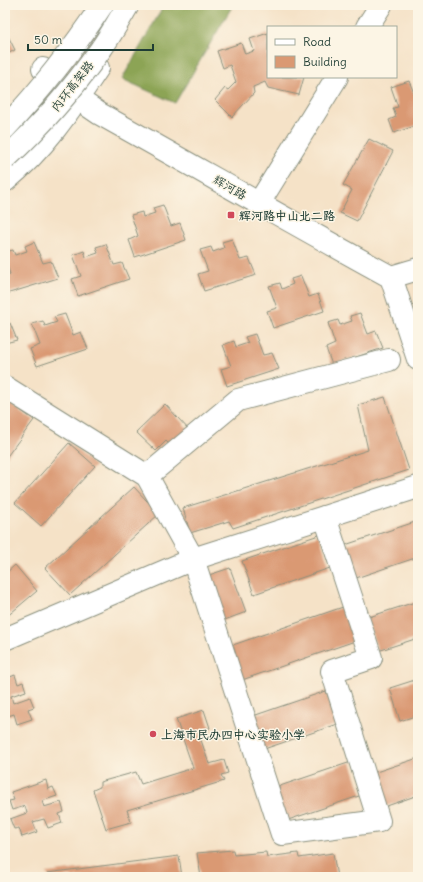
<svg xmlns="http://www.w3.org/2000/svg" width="423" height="882" font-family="Delius,'LXGW WenKai TC',sans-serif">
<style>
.forest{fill:#8ca455;stroke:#567044}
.building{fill:#da9973}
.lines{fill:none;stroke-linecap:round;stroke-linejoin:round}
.minor-casing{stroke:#8a907e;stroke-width:24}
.major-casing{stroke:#8a907e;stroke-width:24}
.minor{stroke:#fff;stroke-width:22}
.major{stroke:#fff;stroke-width:22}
.highway-bridge-casing{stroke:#8a907e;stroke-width:24;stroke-linecap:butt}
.highway-bridge{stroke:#fff;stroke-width:22}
.poi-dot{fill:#d1495b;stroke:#fcf5e5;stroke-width:1.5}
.labels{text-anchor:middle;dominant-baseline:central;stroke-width:3;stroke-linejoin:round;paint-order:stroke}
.street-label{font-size:12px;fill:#1f3d34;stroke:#fcf5e5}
.poi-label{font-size:12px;font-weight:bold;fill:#1f3d34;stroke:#fcf5e5;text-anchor:start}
</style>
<rect width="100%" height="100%" fill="#fcf5e5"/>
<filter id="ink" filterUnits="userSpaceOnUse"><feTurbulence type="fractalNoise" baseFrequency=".025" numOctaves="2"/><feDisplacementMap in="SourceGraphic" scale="8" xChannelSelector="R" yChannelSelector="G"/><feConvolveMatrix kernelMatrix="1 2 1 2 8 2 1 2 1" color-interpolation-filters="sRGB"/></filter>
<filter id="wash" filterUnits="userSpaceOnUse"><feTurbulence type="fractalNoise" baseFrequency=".012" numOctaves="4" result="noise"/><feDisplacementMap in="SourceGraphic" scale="16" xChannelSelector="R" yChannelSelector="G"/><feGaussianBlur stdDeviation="0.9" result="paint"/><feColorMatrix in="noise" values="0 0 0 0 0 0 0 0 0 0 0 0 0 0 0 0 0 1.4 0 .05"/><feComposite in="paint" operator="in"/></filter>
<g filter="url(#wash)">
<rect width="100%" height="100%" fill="#f5e2c7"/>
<polygon class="forest" points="164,5 233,5 175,103 122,79"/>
<g id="blocks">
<g class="building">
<polygon points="5,30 15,50 5,55"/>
<polygon points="268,33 268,77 304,77 299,95 268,88 265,82 253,87 254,93 232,117 215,100 225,88 228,90 236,82 230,65 223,68 217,51 241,43 245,54 254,51 250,39"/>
<polygon points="409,81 414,93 418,92 418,125 394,133 389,120 396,117 393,108 398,107 391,87"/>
<polygon points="369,139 393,151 357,221 340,213 352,190 343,185"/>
<polygon points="163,205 171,226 180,223 186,240 135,257 129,240 138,236 131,215 142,212 143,217 155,213 153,208"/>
<polygon points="232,239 240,260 249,258 256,275 204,291 198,274 208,271 200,250 211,247 213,252 224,248 222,242"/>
<polygon points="34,242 43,263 51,261 58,278 6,294 5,290 5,276 10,274 5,260 5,252 13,250 15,255 27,251 25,246"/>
<polygon points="106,244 114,265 122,263 129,279 78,296 72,279 81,276 73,255 84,251 86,257 98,253 96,247"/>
<polygon points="301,276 309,297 318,294 324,311 273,328 267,311 277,308 269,286 280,283 282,289 293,284 291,279"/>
<polygon points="360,313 368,334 376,331 383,348 332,365 326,348 335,344 328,323 338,320 340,325 352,321 350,316"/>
<polygon points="65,314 73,335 81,332 88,349 37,366 30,349 40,345 32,324 43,321 45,326 57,322 54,317"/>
<polygon points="10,323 17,340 5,343 5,324"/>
<polygon points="255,334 263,355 272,353 279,369 227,386 221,369 231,366 223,345 234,341 236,347 248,343 245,337"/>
<polygon points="385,397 409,470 233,528 229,521 190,533 183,508 368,450 358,405"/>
<polygon points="6,400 34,420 5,459 5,401"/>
<polygon points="165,404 190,431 172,447 166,441 156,451 136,432"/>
<polygon points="69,443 95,466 41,526 15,503"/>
<polygon points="134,487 159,514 70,595 45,568"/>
<polygon points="418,521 418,557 356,578 345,545"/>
<polygon points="319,535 330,568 254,594 242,561"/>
<polygon points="15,565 37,591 5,618 5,574"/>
<polygon points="230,568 246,612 222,621 206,576"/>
<polygon points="418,601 418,638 378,651 366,618"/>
<polygon points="343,607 355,641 242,680 230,646"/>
<polygon points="15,675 18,684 23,682 26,691 11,696 13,703 30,697 34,707 28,709 32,719 17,724 14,714 5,717 5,679"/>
<polygon points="418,679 418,715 400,721 390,688"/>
<polygon points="326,691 338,724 261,750 250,717"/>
<polygon points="204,710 210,728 198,731 209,764 224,760 228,773 221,775 224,781 127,810 131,822 106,829 93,790 100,787 100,782 136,772 141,784 193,768 176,719"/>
<polygon points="418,758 418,795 384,807 373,773"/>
<polygon points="351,762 362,795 285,821 274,788"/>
<polygon points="46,780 48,789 53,787 57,796 42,801 44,807 61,802 64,812 59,814 62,823 48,828 44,819 33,822 37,832 22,837 19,828 14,829 10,819 27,813 25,806 12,810 9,801 14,800 11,792"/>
<polygon points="233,850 234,855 266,852 267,857 298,853 299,858 333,853 337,877 235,877 235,875 219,877 201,877 197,853"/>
<polygon points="179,856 182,877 49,877 47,873"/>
</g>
</g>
</g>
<g filter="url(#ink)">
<use href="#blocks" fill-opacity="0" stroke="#8a907e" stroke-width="1"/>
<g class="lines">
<defs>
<g id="minor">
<polyline points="367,27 381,5"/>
<path d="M43 69 78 99 100 114C197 168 294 224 391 277L418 359"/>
<polyline points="259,203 337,77"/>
<polyline points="391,277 418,269"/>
<polyline points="5,387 147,476 193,559 418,487"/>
<polyline points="147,476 238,400 389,360"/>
<polyline points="5,639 193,559 282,834 379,821 332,671 371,658 325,517"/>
</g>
<path id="major" d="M5 181C43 150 71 109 98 68"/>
</defs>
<use href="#minor" class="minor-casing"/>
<use href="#major" class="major-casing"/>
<use href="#minor" class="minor"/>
<use href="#major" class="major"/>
<defs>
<g id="highway-bridge">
<path d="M5 128C41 90 73 49 102 5"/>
<path d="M5 159C41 126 73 89 101 49 111 35 119 20 128 5"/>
</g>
</defs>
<use href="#highway-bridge" class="highway-bridge-casing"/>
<use href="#highway-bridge" class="highway-bridge"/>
</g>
</g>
<g class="poi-dot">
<rect x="227" y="211" width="8" height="8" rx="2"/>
<circle cx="153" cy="734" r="4"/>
</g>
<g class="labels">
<g class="street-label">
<text transform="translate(72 86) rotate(-52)">内环高架路</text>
<text transform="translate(230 187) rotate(30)">辉河路</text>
</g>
<g class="poi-label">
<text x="239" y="215">辉河路中山北二路</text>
<text x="161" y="734">上海市民办四中心实验小学</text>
</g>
</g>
<rect width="423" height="882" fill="none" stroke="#fcf5e5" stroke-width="20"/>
<rect x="267" y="26" width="130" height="52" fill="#fcf5e5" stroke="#a4ab9e"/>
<rect x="275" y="39" width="20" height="6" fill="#ffffff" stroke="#a4ab9e"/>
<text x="303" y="46" font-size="12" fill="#1f3d34">Road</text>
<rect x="275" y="56" width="20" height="12" fill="#da9973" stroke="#a4ab9e"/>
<text x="303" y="66" font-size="12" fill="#1f3d34">Building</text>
<path d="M28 44v6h125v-6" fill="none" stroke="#1f3d34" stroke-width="2"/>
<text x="34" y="44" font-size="12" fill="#1f3d34" stroke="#fcf5e5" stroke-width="3" paint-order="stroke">50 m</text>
</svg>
